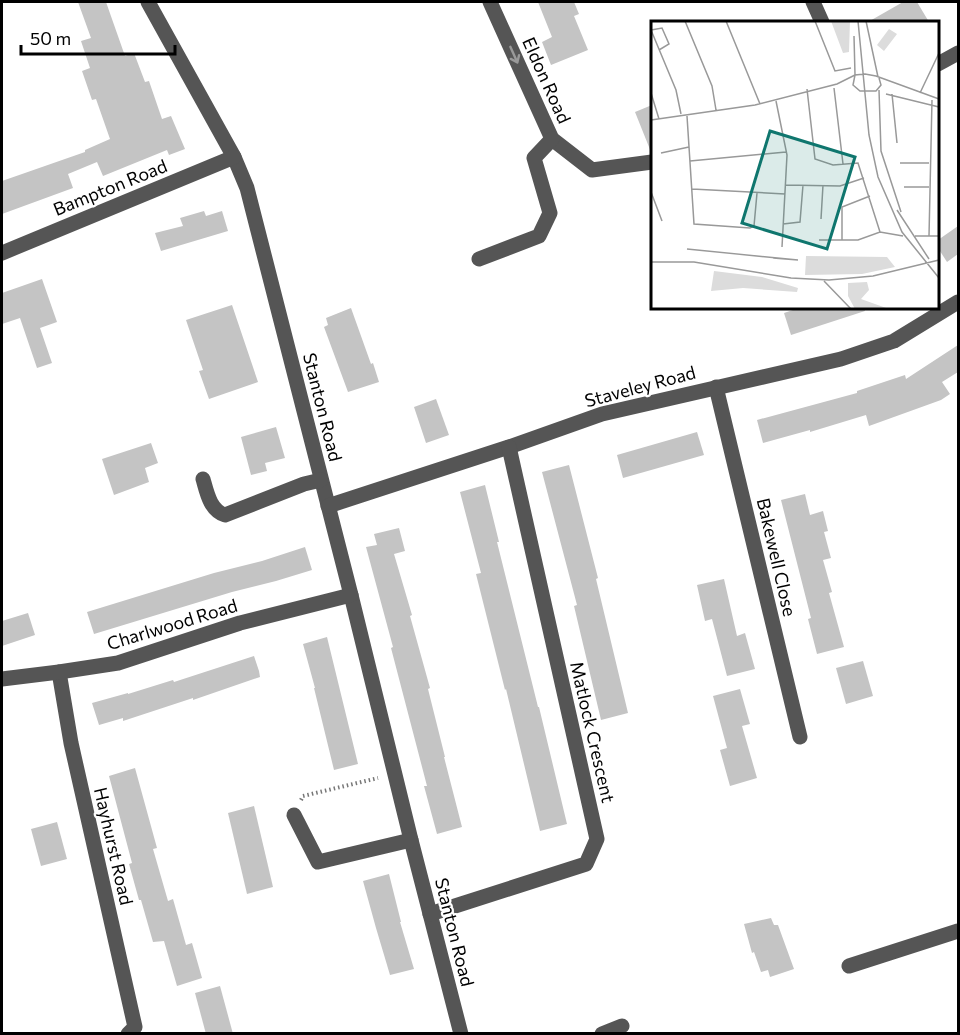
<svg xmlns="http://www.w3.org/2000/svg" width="960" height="1035" font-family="Commissioner,sans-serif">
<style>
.building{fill:#c4c4c4}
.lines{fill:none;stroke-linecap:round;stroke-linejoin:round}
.path{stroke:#777;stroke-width:4;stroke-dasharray:1.5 3;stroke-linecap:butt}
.minor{stroke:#555;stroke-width:15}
.oneway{stroke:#999}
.labels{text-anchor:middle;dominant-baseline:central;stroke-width:4.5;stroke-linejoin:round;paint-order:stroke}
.street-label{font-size:18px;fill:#000;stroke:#fff}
.inset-road{fill:none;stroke:#999;stroke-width:1.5}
.view{fill:#0f766e;fill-opacity:0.15;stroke:#0f766e;stroke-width:3}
.inset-edge{fill:none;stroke:#000;stroke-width:3}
</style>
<rect width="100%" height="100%" fill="#fff"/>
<g class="building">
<polygon points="78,2 106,2 125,56 134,53 145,82 149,81 162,119 171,116 185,149 169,155 167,150 103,176 97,162 68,174 73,188 2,214 2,181 85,152 85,150 110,139 96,99 92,100 82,71 90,68 81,41 91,38"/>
<polygon points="538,2 574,2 579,14 574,16 588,50 551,65 542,42 552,37"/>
<polygon points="903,2 917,2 929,22 868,22"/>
<polygon points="652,105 652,152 651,152 635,112"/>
<polygon points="204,211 206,216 222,211 228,231 161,251 155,233 183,226 180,218"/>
<polygon points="958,226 958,254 947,262 938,248 938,240"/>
<polygon points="42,279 57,322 40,328 52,363 37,368 20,318 2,324 2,293"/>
<polygon points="232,305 258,382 209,399 199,371 203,370 186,320"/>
<polygon points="351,308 371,364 373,363 379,382 348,392 324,327 328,325 326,318"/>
<polygon points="799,308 864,308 865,311 791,335 784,313"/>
<polygon points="958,345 958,372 942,382 950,394 941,400 869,426 866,415 810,432 810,430 763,443 757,420 857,393 857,391 905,375 906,379"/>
<polygon points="436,399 449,435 426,443 414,407"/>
<polygon points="276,427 285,458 265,463 267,471 251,475 241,437"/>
<polygon points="697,432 704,455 623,478 617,455"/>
<polygon points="151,443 158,463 145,468 149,482 114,495 102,459"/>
<polygon points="569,465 598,578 596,579 628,713 601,720 574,606 577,605 542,472"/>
<polygon points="485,485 499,542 497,542 538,707 539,707 567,824 540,831 506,689 505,690 476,574 481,573 460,492"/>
<polygon points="805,494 810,515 823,511 828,531 824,532 831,558 823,560 832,592 829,593 844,647 817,654 808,619 811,618 781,500"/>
<polygon points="399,528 405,551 394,554 412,615 410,616 430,688 428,689 445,757 444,757 462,827 437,834 424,786 427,786 391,648 393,647 366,547 377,545 374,534"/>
<polygon points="305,547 312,570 276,581 232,592 94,634 87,612 214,573 262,561"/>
<polygon points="724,579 737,636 745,633 755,669 727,676 712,619 705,621 697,585"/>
<polygon points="28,613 35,635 2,646 2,621"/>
<polygon points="327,637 358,764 334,770 314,688 315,688 303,644"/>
<polygon points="254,656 259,671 260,677 193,700 193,698 123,721 123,718 99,725 92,703 128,693 128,694 173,680 174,682"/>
<polygon points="863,661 873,696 846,704 836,668"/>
<polygon points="740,689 750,724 742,726 757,778 730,786 720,750 727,748 713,696"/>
<polygon points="135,768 157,848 153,849 168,901 173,899 186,945 192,943 202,978 177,986 164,941 153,942 141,900 139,900 129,864 132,863 109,776"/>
<polygon points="254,806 273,887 247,894 228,813"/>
<polygon points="57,822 67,859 41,866 31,829"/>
<polygon points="389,874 401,922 400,922 414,969 390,975 376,928 363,881"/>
<polygon points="771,918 774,925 778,925 794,969 770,977 768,970 761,972 754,952 752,953 744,924"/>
<polygon points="220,986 233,1034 206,1034 195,993"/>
</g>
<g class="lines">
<polyline class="path" points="301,800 303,796 378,778"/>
<g class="minor">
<polyline points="148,2 234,157 247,188 351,595 411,840 461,1034"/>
<polyline points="490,2 552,139 592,170 652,162"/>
<polyline points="813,2 822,22"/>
<polyline points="938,64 958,53"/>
<polyline points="2,253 234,157"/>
<polyline points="479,259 539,236 550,213 534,158 552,139"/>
<polyline points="716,387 800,737"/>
<path d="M203 479C207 493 210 510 225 515L304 484 321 480"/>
<polyline points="328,506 509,447 602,414 841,359 894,341 958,302"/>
<polyline points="59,672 71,743 135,1027 128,1034"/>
<polyline points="2,679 59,672 118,663 240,623 351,595"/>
<polyline points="294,815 318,862 411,840"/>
<polyline points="430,914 586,864 597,839 509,447"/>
<polyline points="849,966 958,931"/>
<polyline points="602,1034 622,1026"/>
</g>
</g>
<defs><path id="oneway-shaft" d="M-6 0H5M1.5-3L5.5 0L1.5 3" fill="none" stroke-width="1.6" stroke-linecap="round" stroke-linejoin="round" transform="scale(1.5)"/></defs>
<use class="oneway" href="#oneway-shaft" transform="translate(514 55) rotate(66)"/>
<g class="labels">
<g class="street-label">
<text transform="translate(547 80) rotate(66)">Eldon Road</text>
<text transform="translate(110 187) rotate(-22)">Bampton Road</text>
<text transform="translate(640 386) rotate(-15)">Staveley Road</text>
<text transform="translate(323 407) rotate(76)">Stanton Road</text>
<text transform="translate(777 557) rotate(77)">Bakewell Close</text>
<text transform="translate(172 624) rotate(-17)">Charlwood Road</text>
<text transform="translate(593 732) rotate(77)">Matlock Crescent</text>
<text transform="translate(114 846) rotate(77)">Hayhurst Road</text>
<text transform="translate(455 932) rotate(76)">Stanton Road</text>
</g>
</g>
<g transform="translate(651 21)">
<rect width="288" height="288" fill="#fff"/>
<path d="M180 0H199L198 31 192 32ZM238 8 246 13 233 30 226 24ZM155 235 236 236 244 246 211 253 154 254ZM63 250 111 256 147 267 146 271 92 267 60 270ZM216 261 218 269 210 278 238 288H204L197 275V262Z" fill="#dcdcdc"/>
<path class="inset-road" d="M34 0 61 65 65 89M75 0 109 83M164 0 184 50 200 47M207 0 218 114 227 156 251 211 288 257M215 0 227 56M0 9 25 69 30 93M0 9 11 7 18 23 8 29M203 15 204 54M228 57 230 64 225 70H209L202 64 204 54 214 53 225 55 288 78M183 67 192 143M156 68 164 138 182 144 207 142 229 211M228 69 230 130 250 191M0 72 8 98M269 72 288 32M235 73 288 86M241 73 246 122M125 80 136 134 131 226M36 95 43 203 99 207 103 205 106 172M0 99 104 84 186 63 204 54M10 132 38 126M39 140 135 131M249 142H278M134 164 189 165 213 157M253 166H278M41 168 134 173M0 171 11 200M246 189 278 238M170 198 172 164M132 203 149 201 152 164M264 215H288M278 215 281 79M168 219H207L229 211 252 215M191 219V186L219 175M36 228 147 239 122 237M0 241H43L140 257 178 259 222 255 288 239M173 260 200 288"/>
<path class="view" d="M119 110 204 136 176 228 91 202Z"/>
<rect width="288" height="288" class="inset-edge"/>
</g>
<rect width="960" height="1035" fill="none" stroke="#000000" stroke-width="6"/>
<path d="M21 45v9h154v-9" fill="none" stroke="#000000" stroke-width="3"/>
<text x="30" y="45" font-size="18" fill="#000000" stroke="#ffffff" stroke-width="4.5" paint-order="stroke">50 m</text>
</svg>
